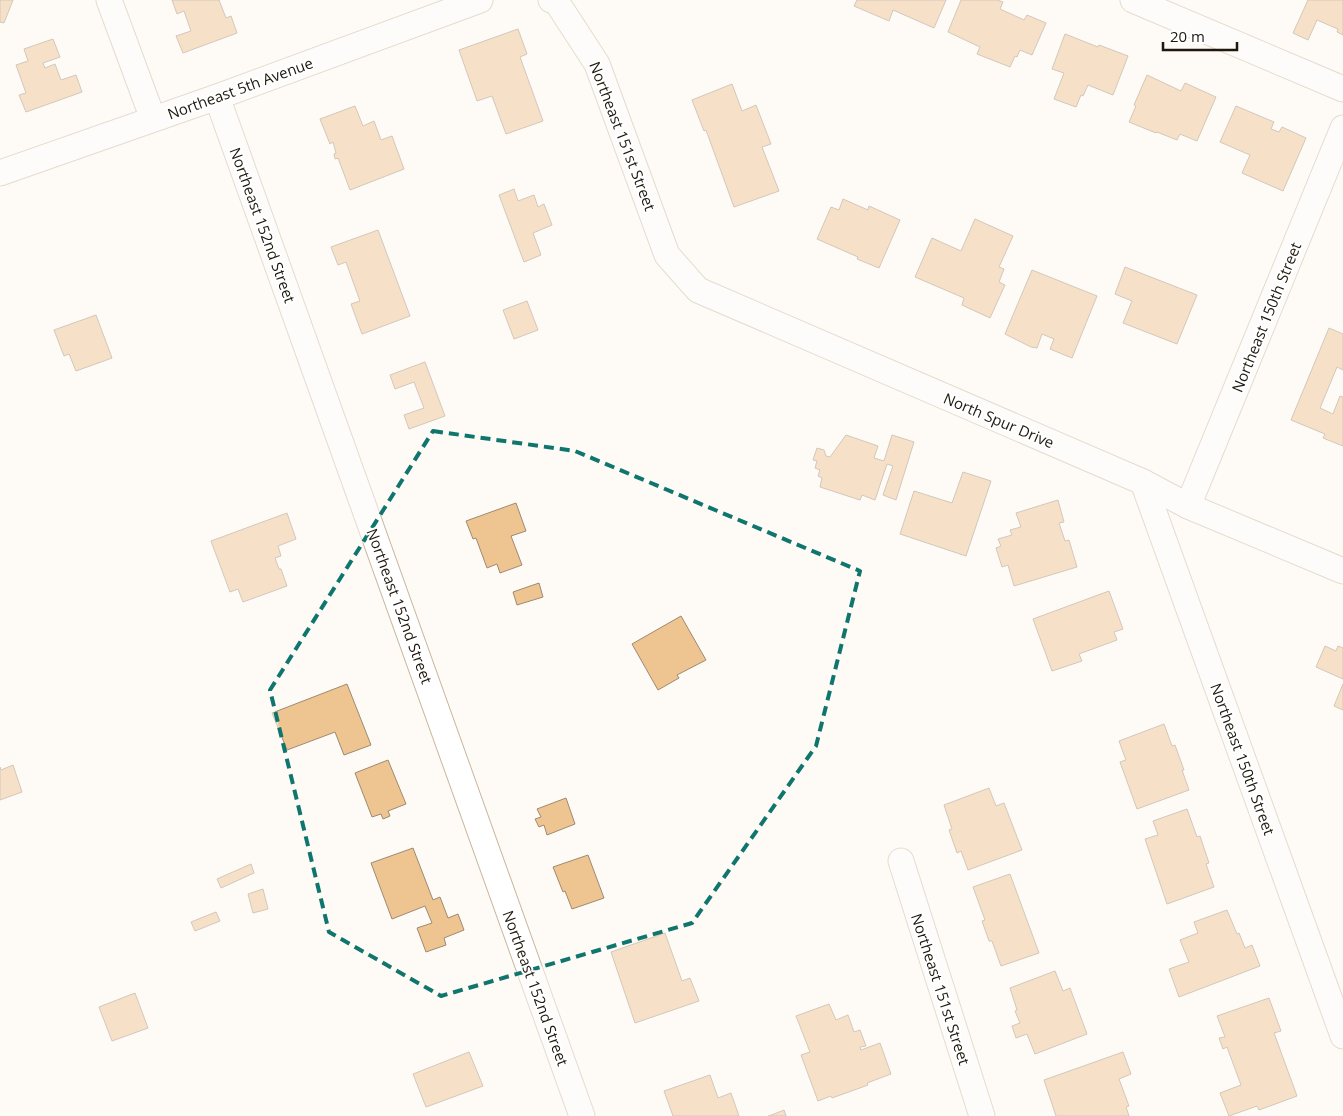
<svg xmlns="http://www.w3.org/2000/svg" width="1343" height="1116" font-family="'Open Sans',sans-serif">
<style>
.building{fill:#eec490;stroke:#9e8a72}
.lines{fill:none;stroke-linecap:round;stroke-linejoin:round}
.minor-casing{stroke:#cab79d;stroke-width:27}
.minor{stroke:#fff;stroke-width:25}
.marked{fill:none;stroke:#0f766e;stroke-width:4;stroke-dasharray:10 6;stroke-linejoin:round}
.labels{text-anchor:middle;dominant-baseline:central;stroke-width:4;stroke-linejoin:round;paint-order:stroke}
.street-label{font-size:15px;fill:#1e170e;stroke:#fff}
</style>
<rect width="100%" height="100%" fill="#fefaf5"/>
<g class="building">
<polygon points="0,0 13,0 4,23 0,22"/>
<polygon points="172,0 219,0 226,18 231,16 237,33 183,53 176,36 191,31 184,11 177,14"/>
<polygon points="857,0 946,0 934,28 893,10 889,21 854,6"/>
<polygon points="961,0 997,0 1003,2 1000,9 1024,20 1027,15 1046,23 1032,55 1020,50 1017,57 1015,56 1010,67 977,54 980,47 948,32"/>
<polygon points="1308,0 1343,0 1343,35 1337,32 1338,29 1317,20 1308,40 1293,33"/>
<polygon points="518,29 527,54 520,57 543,121 506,134 492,96 477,101 459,50"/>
<polygon points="1065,34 1098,47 1099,45 1128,56 1113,95 1088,85 1083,96 1081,95 1076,107 1054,99 1064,73 1052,69"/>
<polygon points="53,39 60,57 43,63 45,68 55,64 61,80 76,75 82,92 26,112 19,95 26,93 16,65 28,61 24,49"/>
<polygon points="1147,75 1181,91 1185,83 1216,97 1197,141 1180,134 1177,140 1157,132 1156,133 1129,122 1136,106 1134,105"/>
<polygon points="732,84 742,111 756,105 771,144 762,147 779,191 734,207 706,130 704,131 692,100"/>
<polygon points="355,106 363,126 374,121 381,140 392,136 404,169 350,190 338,158 335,159 334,154 336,153 333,142 330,144 320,119"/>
<polygon points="1236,106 1274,122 1271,129 1279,132 1282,127 1306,138 1283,191 1242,173 1250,155 1220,142"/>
<polygon points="514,189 518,201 534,195 538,207 544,204 552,225 533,233 541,255 524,262 499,195"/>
<polygon points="843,199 868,210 869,206 900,220 879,268 857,259 858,257 817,239 831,207 839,210"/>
<polygon points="975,219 1013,236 999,267 1004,269 999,282 1005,285 990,318 962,305 964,298 915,277 932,238 961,251"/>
<polygon points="378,230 410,316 362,334 351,304 360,301 346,262 338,265 331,247"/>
<polygon points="1125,267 1197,295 1177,344 1123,323 1132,301 1115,294"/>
<polygon points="1032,270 1097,296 1072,358 1050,349 1054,339 1042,334 1037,348 1031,347 1005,334"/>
<polygon points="527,301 538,330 514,339 503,310"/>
<polygon points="96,315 112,358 76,371 69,354 64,356 54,330"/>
<polygon points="1329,328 1343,334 1343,370 1337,367 1320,408 1333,414 1340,396 1343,397 1343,446 1323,438 1325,434 1291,420"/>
<polygon points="425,362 445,416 409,429 404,415 424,408 414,382 395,389 390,375"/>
<polygon points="846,435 878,446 874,458 884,461 892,435 914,442 896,500 883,495 893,466 887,464 875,500 862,495 860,500 820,487 822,478 818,476 820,470 815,468 817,461 813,460 817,448 824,450 826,456 830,457"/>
<polygon points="963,472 991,481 966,556 900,534 914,491 952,503"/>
<polygon points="1058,500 1064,522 1059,523 1065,541 1069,540 1077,567 1014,586 1008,565 1002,567 996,548 1001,546 998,539 1012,535 1010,530 1021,527 1016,513"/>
<polygon points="516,503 526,531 511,536 522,565 500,573 497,564 487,568 476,538 473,539 466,521"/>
<polygon points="287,513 296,539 278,546 281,556 275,558 279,569 281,569 287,586 243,602 238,589 230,592 211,541"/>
<polygon points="539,583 543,597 517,605 513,592"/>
<polygon points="1109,591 1123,629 1114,632 1117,640 1079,654 1082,661 1052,671 1033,619"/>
<polygon points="681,616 706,660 677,675 679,678 658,690 632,644"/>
<polygon points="1325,646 1336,651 1338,646 1343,648 1343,679 1316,667"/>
<polygon points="347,684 371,745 344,755 335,732 287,750 272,713"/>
<polygon points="1343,684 1343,710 1334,706"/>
<polygon points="1164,724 1172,746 1175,745 1184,770 1182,770 1189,790 1137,809 1120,762 1126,760 1119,741"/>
<polygon points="388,760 406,804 388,811 390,816 383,819 381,814 372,817 355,773"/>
<polygon points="13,765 22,792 0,800 0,767 1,770"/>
<polygon points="989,788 996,806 1004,803 1022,850 968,870 961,851 957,853 949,830 952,829 944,805"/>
<polygon points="566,798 575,824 547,835 544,825 539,827 535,819 541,817 537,809"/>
<polygon points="1187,809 1197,837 1200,836 1209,863 1206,864 1214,887 1167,904 1145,839 1158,835 1153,821"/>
<polygon points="413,848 433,900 440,897 448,918 458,914 464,930 444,938 446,945 426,952 417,928 432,923 425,906 392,919 371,863"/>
<polygon points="588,855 604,898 572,909 565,891 563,892 553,867"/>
<polygon points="251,864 254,873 221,888 217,879"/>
<polygon points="1010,874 1039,953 1001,966 992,941 989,941 982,921 985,920 973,887"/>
<polygon points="263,889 268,909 253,913 248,894"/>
<polygon points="1227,910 1237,934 1239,933 1245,948 1252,945 1260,966 1179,997 1169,969 1189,962 1180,940 1198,933 1194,922"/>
<polygon points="216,912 220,921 195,931 191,922"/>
<polygon points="665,933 682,981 690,978 699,1001 635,1023 611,952"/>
<polygon points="1055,971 1063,991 1070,988 1087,1034 1035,1054 1027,1034 1016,1038 1012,1026 1020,1023 1015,1011 1017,1010 1010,988"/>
<polygon points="135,993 148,1028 112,1041 99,1007"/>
<polygon points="1269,998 1281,1031 1274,1033 1297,1096 1259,1110 1257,1106 1229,1116 1220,1093 1241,1085 1227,1047 1223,1049 1219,1038 1225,1037 1217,1016"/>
<polygon points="829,1004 836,1020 848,1015 854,1032 860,1030 866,1046 860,1047 861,1050 880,1043 891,1074 867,1083 868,1085 832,1098 831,1096 818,1101 801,1055 810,1052 796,1016"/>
<polygon points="469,1052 483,1086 426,1107 413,1074"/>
<polygon points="1123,1052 1131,1074 1119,1079 1129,1106 1126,1107 1129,1116 1056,1116 1044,1080"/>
<polygon points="710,1075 718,1098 731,1093 739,1116 673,1116 664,1091"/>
<polygon points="784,1110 786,1116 768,1116 769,1116"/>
</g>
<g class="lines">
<defs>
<g id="minor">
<polyline points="109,0 153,119"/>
<polyline points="551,0 556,1 597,64 667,255 698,290 1143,482 1188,506 1343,571"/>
<polyline points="1133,0 1343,89"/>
<polyline points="217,97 582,1116"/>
<polyline points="0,173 217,97 480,0"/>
<polyline points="1143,482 1343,1036"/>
<polyline points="1188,506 1343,128"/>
<polyline points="901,861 982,1116"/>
</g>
</defs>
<use href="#minor" class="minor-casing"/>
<use href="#minor" class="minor"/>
</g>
<path d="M0 0H1343V1116H0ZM433 431 575 451 860 571 816 746 692 923 441 996 329 932 270 690Z" fill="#fefaf5" fill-opacity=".55" fill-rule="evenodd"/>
<path class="marked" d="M433 431 575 451 860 571 816 746 692 923 441 996 329 932 270 690Z"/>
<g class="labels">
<g class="street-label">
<text transform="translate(240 88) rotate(-20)">Northeast 5th Avenue</text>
<text transform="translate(623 136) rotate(69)">Northeast 151st Street</text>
<text transform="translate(263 225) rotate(70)">Northeast 152nd Street</text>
<text transform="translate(1266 317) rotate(-68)">Northeast 150th Street</text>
<text transform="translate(999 420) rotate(23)">North Spur Drive</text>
<text transform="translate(400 606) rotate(70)">Northeast 152nd Street</text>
<text transform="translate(1243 759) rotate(70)">Northeast 150th Street</text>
<text transform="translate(536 988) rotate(70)">Northeast 152nd Street</text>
<text transform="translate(941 989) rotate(72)">Northeast 151st Street</text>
</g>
</g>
<path d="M1163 42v8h74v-8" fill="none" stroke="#1e170e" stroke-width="2.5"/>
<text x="1170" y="42" font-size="15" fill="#1e170e" stroke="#ffffff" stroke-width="4" paint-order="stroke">20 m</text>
</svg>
